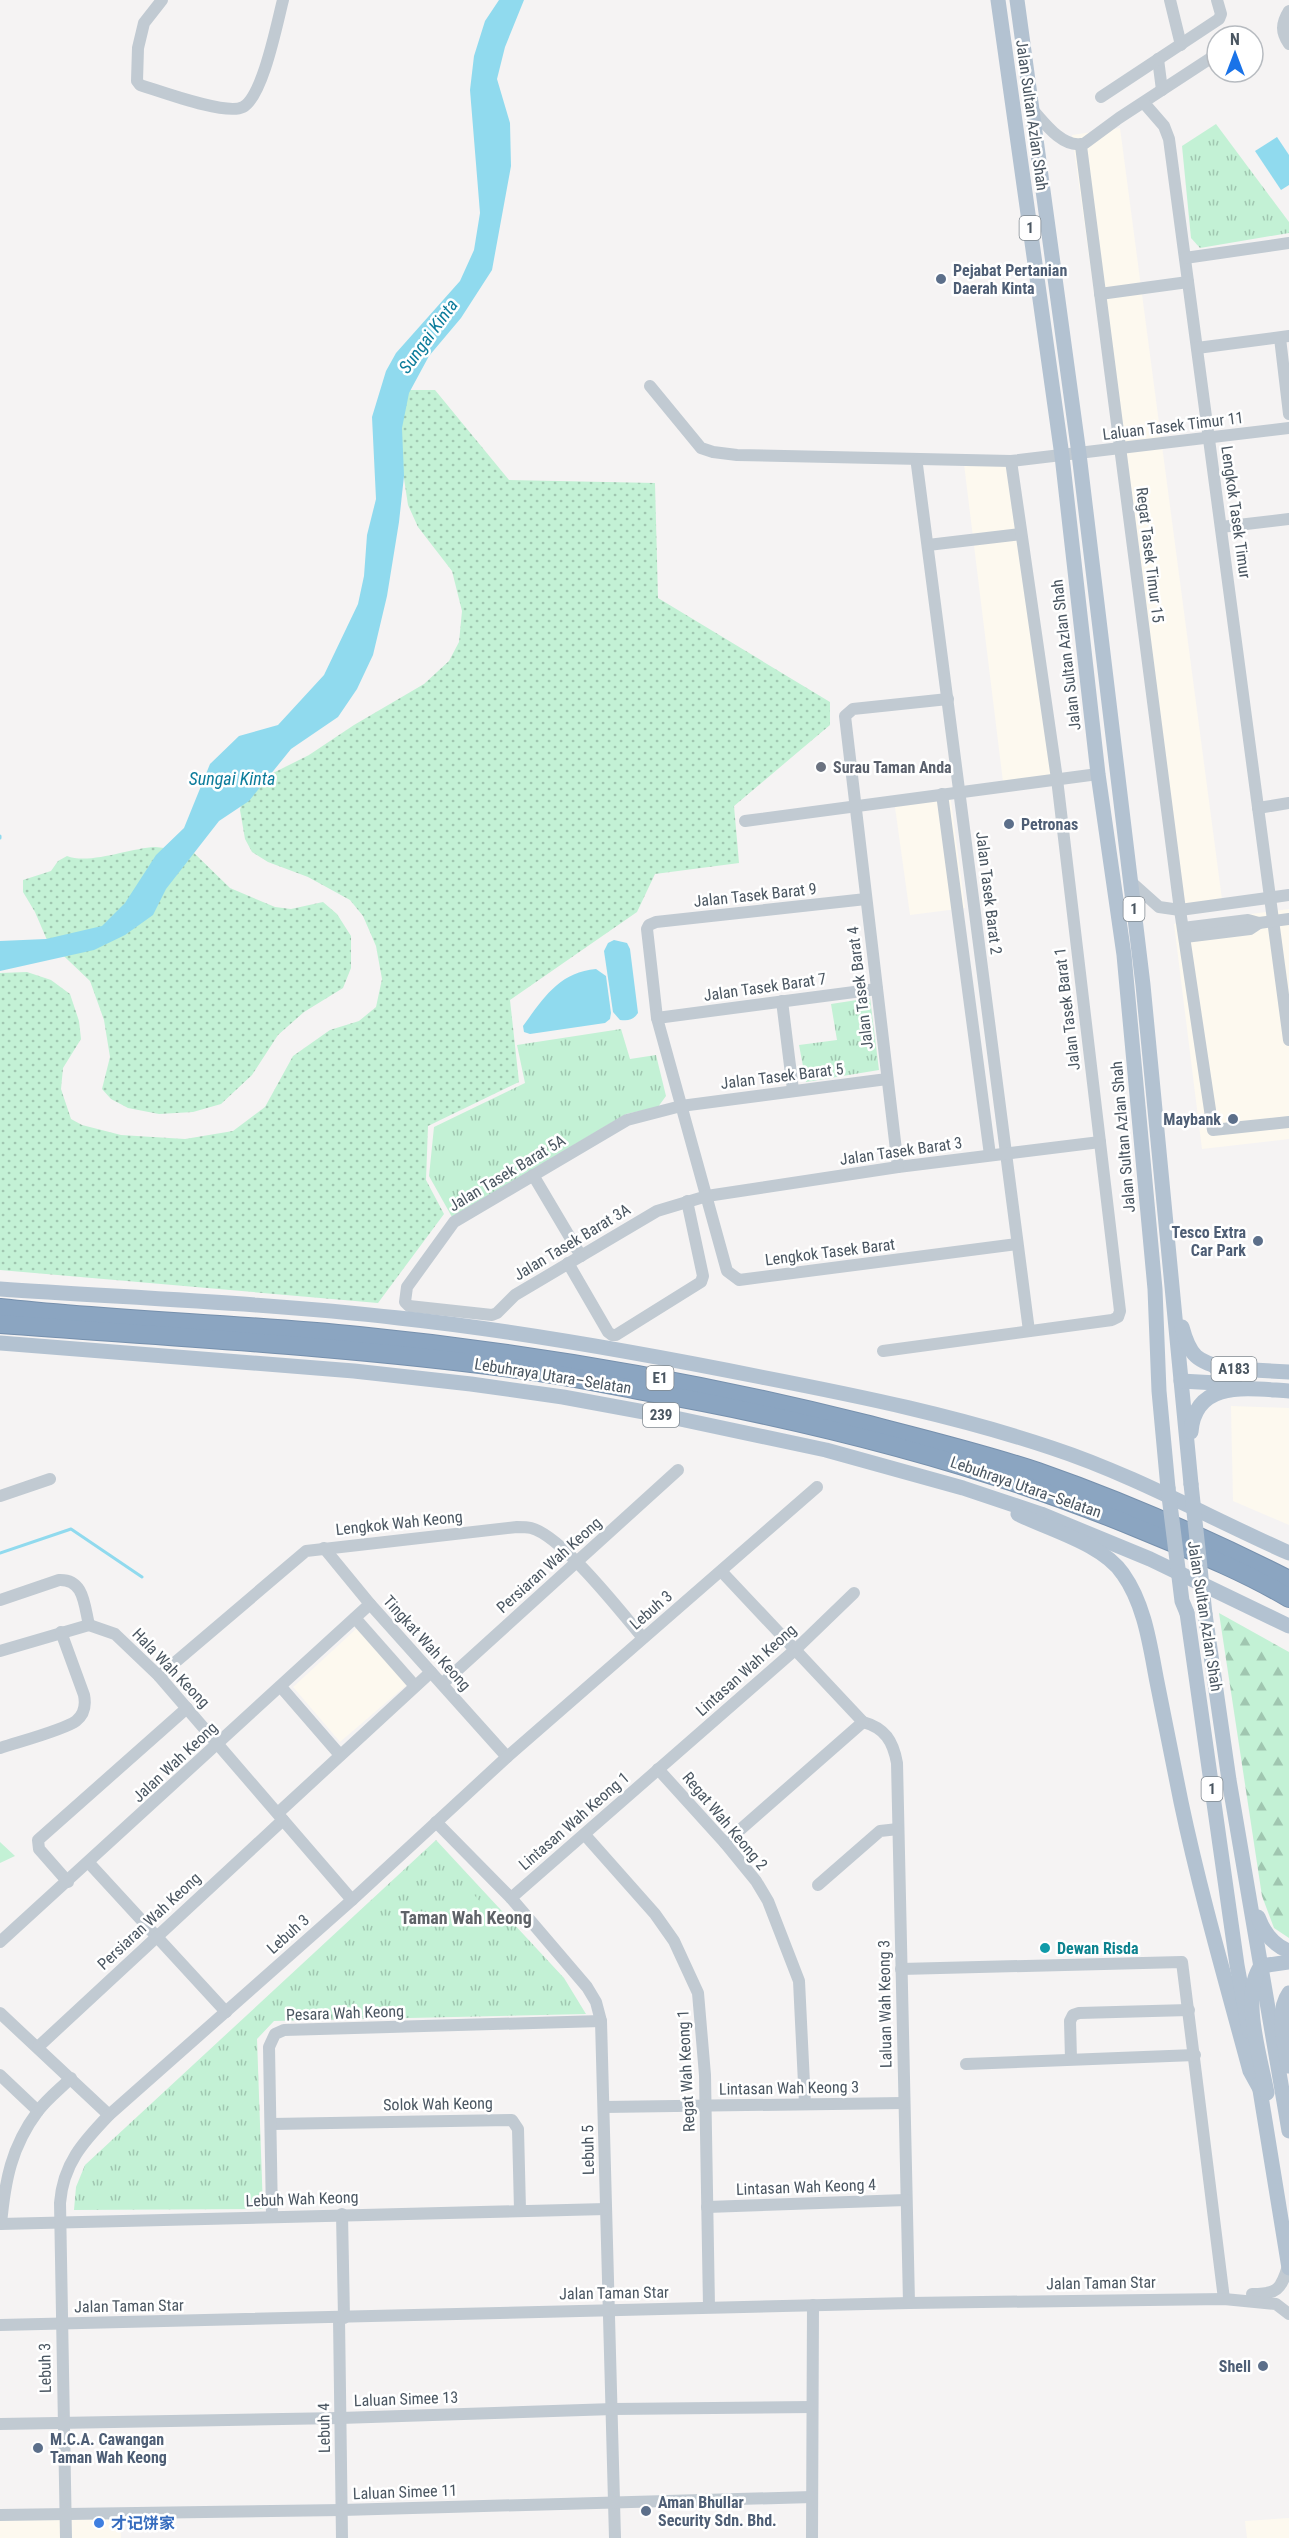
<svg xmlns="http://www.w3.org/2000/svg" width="1289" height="2538" font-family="'Roboto Condensed','Noto Sans SC',sans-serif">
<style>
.commercial{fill:#fdf9ef}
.grass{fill:url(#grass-dots)}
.forest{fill:url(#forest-firs)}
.park{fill:url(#park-tufts)}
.garden{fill:#c3f1d5}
.water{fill:#90daee}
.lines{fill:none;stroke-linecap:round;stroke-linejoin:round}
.stream{stroke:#90daee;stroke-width:3}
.highway-casing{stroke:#7690ad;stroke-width:20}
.minor{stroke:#c1cad2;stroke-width:12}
.major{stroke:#b3c2d1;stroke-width:15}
.highway{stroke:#8ba5c1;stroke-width:18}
.major-bridge{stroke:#b3c2d1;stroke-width:15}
.service-dot{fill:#5c6f8a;stroke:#fff;stroke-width:2}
.worship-dot{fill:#6b7280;stroke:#fff;stroke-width:2}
.culture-dot{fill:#0f9aa8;stroke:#fff;stroke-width:2}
.shop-dot{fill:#3f7fe0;stroke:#fff;stroke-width:2}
.labels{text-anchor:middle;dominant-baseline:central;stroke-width:5;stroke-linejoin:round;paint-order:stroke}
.shield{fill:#fff;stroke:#808990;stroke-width:1.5}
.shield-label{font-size:15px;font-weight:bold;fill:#4a5661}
.street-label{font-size:16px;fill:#4a5661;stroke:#fff}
.service-label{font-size:16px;font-weight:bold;fill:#4e5e75;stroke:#fff;text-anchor:start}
.worship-label{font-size:16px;font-weight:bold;fill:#5b616d;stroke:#fff;text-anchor:start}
.culture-label{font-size:16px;font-weight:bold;fill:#0d838f;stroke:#fff;text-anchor:start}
.shop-label{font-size:16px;font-weight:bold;fill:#366cbe;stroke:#fff;text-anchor:start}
.water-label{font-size:18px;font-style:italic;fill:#0c7c9b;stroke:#fff}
.neighbourhood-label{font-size:18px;font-weight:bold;fill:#5f6368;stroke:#fff}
</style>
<defs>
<pattern id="grass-dots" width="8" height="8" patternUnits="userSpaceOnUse" patternTransform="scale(1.5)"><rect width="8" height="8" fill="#c3f1d5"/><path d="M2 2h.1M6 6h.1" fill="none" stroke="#a0c6b0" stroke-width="1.8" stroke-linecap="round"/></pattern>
<pattern id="forest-firs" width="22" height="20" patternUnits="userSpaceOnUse" patternTransform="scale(1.5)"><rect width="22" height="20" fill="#c3f1d5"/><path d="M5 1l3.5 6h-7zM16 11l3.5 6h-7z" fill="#a0c6b0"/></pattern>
<pattern id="park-tufts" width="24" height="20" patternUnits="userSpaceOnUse" patternTransform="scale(1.5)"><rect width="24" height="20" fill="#c3f1d5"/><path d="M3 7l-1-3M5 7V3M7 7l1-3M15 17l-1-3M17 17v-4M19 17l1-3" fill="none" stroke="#a0c6b0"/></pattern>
</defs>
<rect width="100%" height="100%" fill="#f5f3f3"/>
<g class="commercial">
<polygon points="1120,128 1223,907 1181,913 1072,135"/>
<polygon points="964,464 1016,464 1060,784 1004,790"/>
<polygon points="950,794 965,908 910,915 894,800"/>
<polygon points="1289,909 1289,1139 1202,1149 1174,924"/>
<polygon points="1231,1406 1289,1408 1289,1525 1233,1501"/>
<polygon points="357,1628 409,1683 340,1742 293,1687"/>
<polygon points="120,2512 121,2538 0,2538 0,2515"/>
<polygon points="1289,2518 1289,2538 1247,2538 1245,2521"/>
</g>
<g class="grass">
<polygon points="406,390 435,390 509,480 655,483 658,598 830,702 830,725 734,806 739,863 655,874 637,912 510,1000 519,1082 428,1126 426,1180 444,1214 378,1303 0,1270 0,973 27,972 51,980 70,994 79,1021 81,1039 63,1068 61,1089 71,1119 82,1125 121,1135 185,1139 233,1131 265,1107 293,1056 330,1030 359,1021 376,1007 382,979 376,946 363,916 350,900 308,877 268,862 252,852 245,839 240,810 243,799 269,775 309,755 354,725 424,684 449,661 459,642 462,611 452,571 418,527 408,505 396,426"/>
<path d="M155 847 192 851 230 888 275 907 291 909 323 902 337 914 351 936V968L343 988 304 1012 278 1035 252 1075 221 1104 193 1112 159 1114 128 1108 111 1099 102 1089 110 1057 104 1020 90 981 47 940 35 912 23 892V880L51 871 58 861 67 856C89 865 130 848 155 847Z"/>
</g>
<polygon class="forest" points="1219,1613 1289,1652 1289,1938 1274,1928 1262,1896"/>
<g class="park">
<polygon points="1216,124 1289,222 1289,233 1200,248 1191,238 1182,146"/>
<polygon points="870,998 879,1070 806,1082 799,1045 837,1040 831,1004"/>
<polygon points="621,1029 630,1059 656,1055 666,1096 658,1107 626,1114 452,1217 429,1176 434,1127 525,1083 517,1045"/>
<polygon points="436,1840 564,1978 586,2014 274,2021 257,2039 263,2209 74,2210 76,2187 85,2165"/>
<polygon points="0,1842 15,1856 0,1863"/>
</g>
<polygon class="garden" points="468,1888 499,1923 477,1943 446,1908"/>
<g class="water">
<polygon points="499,0 524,0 505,47 497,79 510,123 511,166 492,270 461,318 429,356 409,393 402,428 404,476 399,522 387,596 373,655 357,689 338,717 291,749 249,801 219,821 166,889 153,915 125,935 94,950 0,971 0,941 46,939 102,926 125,903 156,855 184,828 210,764 239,736 278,725 324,675 358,604 364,576 367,535 376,499 372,417 386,371 396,353 460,281 474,250 480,213 470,90 474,56 485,21"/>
<polygon points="1277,137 1289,155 1289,185 1281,190 1255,151"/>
<path d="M614 940 627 943 630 949 638 1013C633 1020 629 1021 620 1020L613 1012 604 951 608 943Z"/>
<path d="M596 969 606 976 611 1013 610 1019 605 1023 530 1034 524 1032 523 1026C543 999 559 972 596 969Z"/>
</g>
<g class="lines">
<g class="stream">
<polyline points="0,836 0,838"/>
<polyline points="0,1553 71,1529 142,1577"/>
</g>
<defs>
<g id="highway">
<path d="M0 1308C119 1321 240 1324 359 1336 530 1353 698 1382 865 1424 923 1439 981 1453 1038 1472 1124 1502 1208 1539 1289 1580"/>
<path d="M0 1324C173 1337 347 1346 519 1369 560 1374 602 1383 643 1391 808 1420 970 1460 1125 1523 1180 1546 1237 1567 1289 1598"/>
</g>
</defs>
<use href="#highway" class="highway-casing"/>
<g class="minor">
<path d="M162 0 144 23 138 48 137 81 140 85C160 91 226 116 243 107 263 96 277 23 283 0"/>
<polyline points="1170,0 1181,45"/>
<path d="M1289 11C1281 24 1281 32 1289 44"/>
<polyline points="1217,54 1119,118 1081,146 1180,910 1213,1130 1289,1122"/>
<polyline points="1158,59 1162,90"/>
<polyline points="1101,97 1219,19 1221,14 1217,0"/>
<polyline points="1144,103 1164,126 1169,139 1289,1040"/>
<path d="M1031 108C1043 121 1061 147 1081 144"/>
<polyline points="1185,258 1289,243"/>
<polyline points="1100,294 1188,282"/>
<polyline points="1280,338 1289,414"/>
<polyline points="1197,348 1289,336"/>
<polyline points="650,386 701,448 713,452 737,455 1011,461 1289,428"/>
<polyline points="918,460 917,465 1029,1331"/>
<polyline points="1221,527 1289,519"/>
<polyline points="928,545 1021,534"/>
<polyline points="942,794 990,1155"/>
<polyline points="1258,808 1289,803"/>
<polyline points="745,821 1098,774"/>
<polyline points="1131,882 1159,907 1180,910 1289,895"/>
<polyline points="866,899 656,922 649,925 647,929 657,1018 727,1271 739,1280 1017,1244"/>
<polyline points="1183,928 1248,920 1259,923 1289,919"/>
<polyline points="1185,937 1250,929 1259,923"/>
<polyline points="782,1001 793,1090"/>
<polyline points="657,1018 877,989"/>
<polyline points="887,1079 681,1106 627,1120 454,1222 407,1287 405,1302 409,1306 492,1315 497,1313 515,1295 657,1211 707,1196 898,1167 1100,1142"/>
<polyline points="898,1167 845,716 853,709 948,699"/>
<polyline points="533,1175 581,1256"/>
<polyline points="568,1263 608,1332 612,1335 616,1335 701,1282 703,1276 687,1201"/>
<polyline points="883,1351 1112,1320 1118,1317 1120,1311 1057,779 1011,461"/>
<polyline points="0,1496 50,1479"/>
<polyline points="324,1548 370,1604 507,1757"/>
<polyline points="721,1571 863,1722"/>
<path d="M0 1600 59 1580C84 1579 84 1604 89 1625"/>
<polyline points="355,1618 415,1686"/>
<polyline points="0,1651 89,1625 115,1634 159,1676 352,1900"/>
<path d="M159 1676 306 1551 517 1527C522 1527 527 1527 531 1528 562 1536 621 1612 643 1638"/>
<polyline points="442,1684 678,1470"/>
<polyline points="281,1687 340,1755"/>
<path d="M863 1722C885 1728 893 1741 897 1763L909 2303"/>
<path d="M0 1748C18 1742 64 1730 76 1721 85 1714 86 1705 84 1695L61 1632"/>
<polyline points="658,1769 725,1843 756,1881 768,1901 799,1981 805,2104"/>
<polyline points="278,1813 431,1672"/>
<polyline points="436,1822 511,1898 587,1987 596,2002 601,2021 615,2538"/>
<polyline points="585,1835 655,1914 674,1941 698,1993 705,2075 709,2307"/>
<polyline points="725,1843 863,1722"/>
<polyline points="89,1863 226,2012"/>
<polyline points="68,1882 39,1849 38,1840 187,1708"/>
<polyline points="818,1885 880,1831 898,1829"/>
<polyline points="511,1898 796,1649 854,1593"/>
<polyline points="0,1942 370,1604"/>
<polyline points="901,1969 1182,1962 1224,2299"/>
<polyline points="0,2013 109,2115"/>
<polyline points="38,2047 283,1820"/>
<polyline points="1071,2059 1070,2021 1073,2015 1079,2013 1189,2010"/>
<polyline points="966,2064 1195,2055"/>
<polyline points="0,2075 38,2111"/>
<polyline points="604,2107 903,2103"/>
<polyline points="271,2124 512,2120 518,2129 520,2210"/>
<polyline points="707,2207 906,2200"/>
<polyline points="342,2214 344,2318"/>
<polyline points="272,2216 269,2047 275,2034 284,2030 601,2021"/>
<polyline points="0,2224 606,2209"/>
<path d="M1 2224C5 2181 11 2147 38 2111 47 2099 60 2089 71 2078"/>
<path d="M1252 2294C1277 2294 1281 2290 1288 2266"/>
<polyline points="339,2318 342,2538"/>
<polyline points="0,2325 909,2303 1224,2299 1276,2304 1289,2314"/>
<polyline points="0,2424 340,2418 613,2409 812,2407"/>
<polyline points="0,2515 342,2510 812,2497"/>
<path d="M66 2538 60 2203C63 2164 83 2142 109 2115L352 1900 507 1757 817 1487"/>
<polyline points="812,2538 813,2305"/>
</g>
<g class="major">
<polyline points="998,0 1062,456 1098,774 1124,955 1155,1289 1159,1391 1168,1488"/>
<polyline points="1017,0 1079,454 1143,985 1191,1484"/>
<path d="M0 1289C133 1298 267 1303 399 1318 520 1331 641 1353 761 1377 859 1396 957 1416 1052 1448 1134 1475 1210 1518 1289 1553"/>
<path d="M1182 1327C1190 1357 1197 1361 1226 1369"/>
<polyline points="0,1343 354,1371 471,1384 563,1397 666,1416 826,1450 963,1488 1041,1514 1150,1559 1289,1626"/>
<polyline points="1216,1368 1289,1372"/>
<polyline points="1181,1381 1235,1384"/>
<path d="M1191 1432C1195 1378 1251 1389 1289 1391"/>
<path d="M1018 1514C1050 1530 1103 1544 1123 1574 1145 1605 1150 1646 1157 1682 1165 1722 1173 1762 1181 1802 1200 1892 1226 1982 1250 2071L1261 2091"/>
<polyline points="1187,1613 1237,1965 1249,2031"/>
<polyline points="1205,1614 1229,1780 1289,2131"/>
<path d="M1258 1917C1264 1933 1273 1945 1289 1951"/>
<path d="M1288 2066C1285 2044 1275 2013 1289 1993"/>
<polyline points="1259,2084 1289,2268"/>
<path d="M1267 2093C1261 2060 1240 1994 1261 1966L1289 1962"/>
</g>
<use href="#highway" class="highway"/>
<g class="major-bridge">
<polyline points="1191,1484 1205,1614"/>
<polyline points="1168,1488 1182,1601 1187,1613"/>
</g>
</g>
<g class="service-dot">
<circle cx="941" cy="279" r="6"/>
<circle cx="1009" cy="824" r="6"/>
<circle cx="1233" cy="1119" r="6"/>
<circle cx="1258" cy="1241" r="6"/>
<circle cx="1263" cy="2366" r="6"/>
<circle cx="38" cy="2448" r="6"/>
<circle cx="646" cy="2511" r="6"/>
</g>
<circle class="worship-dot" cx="821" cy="767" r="6"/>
<circle class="culture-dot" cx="1045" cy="1948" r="6"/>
<circle class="shop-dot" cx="99" cy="2523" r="6"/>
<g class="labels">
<g class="shield">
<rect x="1019.5" y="216" width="21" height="24" rx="4.5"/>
<rect x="1123.5" y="897" width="21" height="24" rx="4.5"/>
<rect x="1211.5" y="1357" width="45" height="24" rx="4.5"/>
<rect x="646.5" y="1366" width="27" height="24" rx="4.5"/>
<rect x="643" y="1403" width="36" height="24" rx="4.5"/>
<rect x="1201.5" y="1777" width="21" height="24" rx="4.5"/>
</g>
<g class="shield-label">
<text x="1030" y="228">1</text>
<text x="1134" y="909">1</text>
<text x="1234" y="1369">A183</text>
<text x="660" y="1378">E1</text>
<text x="661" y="1415">239</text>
<text x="1212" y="1789">1</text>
</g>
<g class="street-label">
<text transform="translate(1032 115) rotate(82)">Jalan Sultan Azlan Shah</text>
<text transform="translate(1173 426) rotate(-7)">Laluan Tasek Timur 11</text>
<text transform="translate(1236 512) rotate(82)">Lengkok Tasek Timur</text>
<text transform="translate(1150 555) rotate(83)">Regat Tasek Timur 15</text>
<text transform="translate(1066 655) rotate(-97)">Jalan Sultan Azlan Shah</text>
<text transform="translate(989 893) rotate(83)">Jalan Tasek Barat 2</text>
<text transform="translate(755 895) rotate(-6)">Jalan Tasek Barat 9</text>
<text transform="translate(765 987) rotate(-8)">Jalan Tasek Barat 7</text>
<text transform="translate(860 988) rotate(-97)">Jalan Tasek Barat 4</text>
<text transform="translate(1067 1009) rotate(-97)">Jalan Tasek Barat 1</text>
<text transform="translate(782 1076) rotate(-7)">Jalan Tasek Barat 5</text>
<text transform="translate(1123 1137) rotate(-95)">Jalan Sultan Azlan Shah</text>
<text transform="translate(901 1151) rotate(-8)">Jalan Tasek Barat 3</text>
<text transform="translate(507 1173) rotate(-31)">Jalan Tasek Barat 5A</text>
<text transform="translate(572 1242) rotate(-31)">Jalan Tasek Barat 3A</text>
<text transform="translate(830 1252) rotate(-7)">Lengkok Tasek Barat</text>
<text transform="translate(553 1376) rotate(9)">Lebuhraya Utara–Selatan</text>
<text transform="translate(1026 1487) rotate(19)">Lebuhraya Utara–Selatan</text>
<text transform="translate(399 1523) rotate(-6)">Lengkok Wah Keong</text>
<text transform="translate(549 1565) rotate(-42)">Persiaran Wah Keong</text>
<text transform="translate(651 1610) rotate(-41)">Lebuh 3</text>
<text transform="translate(1205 1616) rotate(81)">Jalan Sultan Azlan Shah</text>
<text transform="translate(427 1643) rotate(48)">Tingkat Wah Keong</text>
<text transform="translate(171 1668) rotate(46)">Hala Wah Keong</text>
<text transform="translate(746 1670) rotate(-42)">Lintasan Wah Keong</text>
<text transform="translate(175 1762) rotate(-43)">Jalan Wah Keong</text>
<text transform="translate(574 1821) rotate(-41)">Lintasan Wah Keong 1</text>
<text transform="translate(725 1821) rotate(50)">Regat Wah Keong 2</text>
<text transform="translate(149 1921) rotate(-43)">Persiaran Wah Keong</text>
<text transform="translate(288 1934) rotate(-42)">Lebuh 3</text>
<text transform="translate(885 2004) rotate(-91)">Laluan Wah Keong 3</text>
<text transform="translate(345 2013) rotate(-2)">Pesara Wah Keong</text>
<text transform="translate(686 2071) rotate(-93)">Regat Wah Keong 1</text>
<text transform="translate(789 2088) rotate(-1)">Lintasan Wah Keong 3</text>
<text transform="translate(438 2104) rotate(-1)">Solok Wah Keong</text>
<text transform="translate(588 2150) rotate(-91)">Lebuh 5</text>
<text transform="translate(806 2187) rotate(-2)">Lintasan Wah Keong 4</text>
<text transform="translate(302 2199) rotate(-2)">Lebuh Wah Keong</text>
<text transform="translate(1101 2283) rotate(-1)">Jalan Taman Star</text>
<text transform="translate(614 2293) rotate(-1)">Jalan Taman Star</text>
<text transform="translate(129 2306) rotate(-1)">Jalan Taman Star</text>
<text transform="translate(45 2368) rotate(-91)">Lebuh 3</text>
<text transform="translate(406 2399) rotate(-2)">Laluan Simee 13</text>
<text transform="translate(324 2428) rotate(-91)">Lebuh 4</text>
<text transform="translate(405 2492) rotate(-2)">Laluan Simee 11</text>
</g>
<g class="service-label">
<text x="953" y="270">Pejabat Pertanian<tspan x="953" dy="18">Daerah Kinta</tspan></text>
<text x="1021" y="824">Petronas</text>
<text x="1221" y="1119" text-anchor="end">Maybank</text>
<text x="1246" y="1232" text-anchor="end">Tesco Extra<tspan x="1246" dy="18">Car Park</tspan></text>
<text x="1251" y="2366" text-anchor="end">Shell</text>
<text x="50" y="2439">M.C.A. Cawangan<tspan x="50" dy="18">Taman Wah Keong</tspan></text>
<text x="658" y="2502">Aman Bhullar<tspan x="658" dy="18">Security Sdn. Bhd.</tspan></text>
</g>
<g class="worship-label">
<text x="833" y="767">Surau Taman Anda</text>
</g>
<g class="culture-label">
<text x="1057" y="1948">Dewan Risda</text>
</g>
<g class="shop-label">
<text x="111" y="2523">才记饼家</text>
</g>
<g class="water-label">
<text transform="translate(428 336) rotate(-54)">Sungai Kinta</text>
<text x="232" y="778">Sungai Kinta</text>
</g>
<g class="neighbourhood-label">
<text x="466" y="1917">Taman Wah Keong</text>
</g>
</g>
<g transform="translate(1235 54)"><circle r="28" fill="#ffffff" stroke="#b7bbc0" stroke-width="1.5"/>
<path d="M0-4.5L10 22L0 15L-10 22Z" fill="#1a73e8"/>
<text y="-9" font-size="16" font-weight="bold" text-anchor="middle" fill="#4a5661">N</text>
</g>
</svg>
